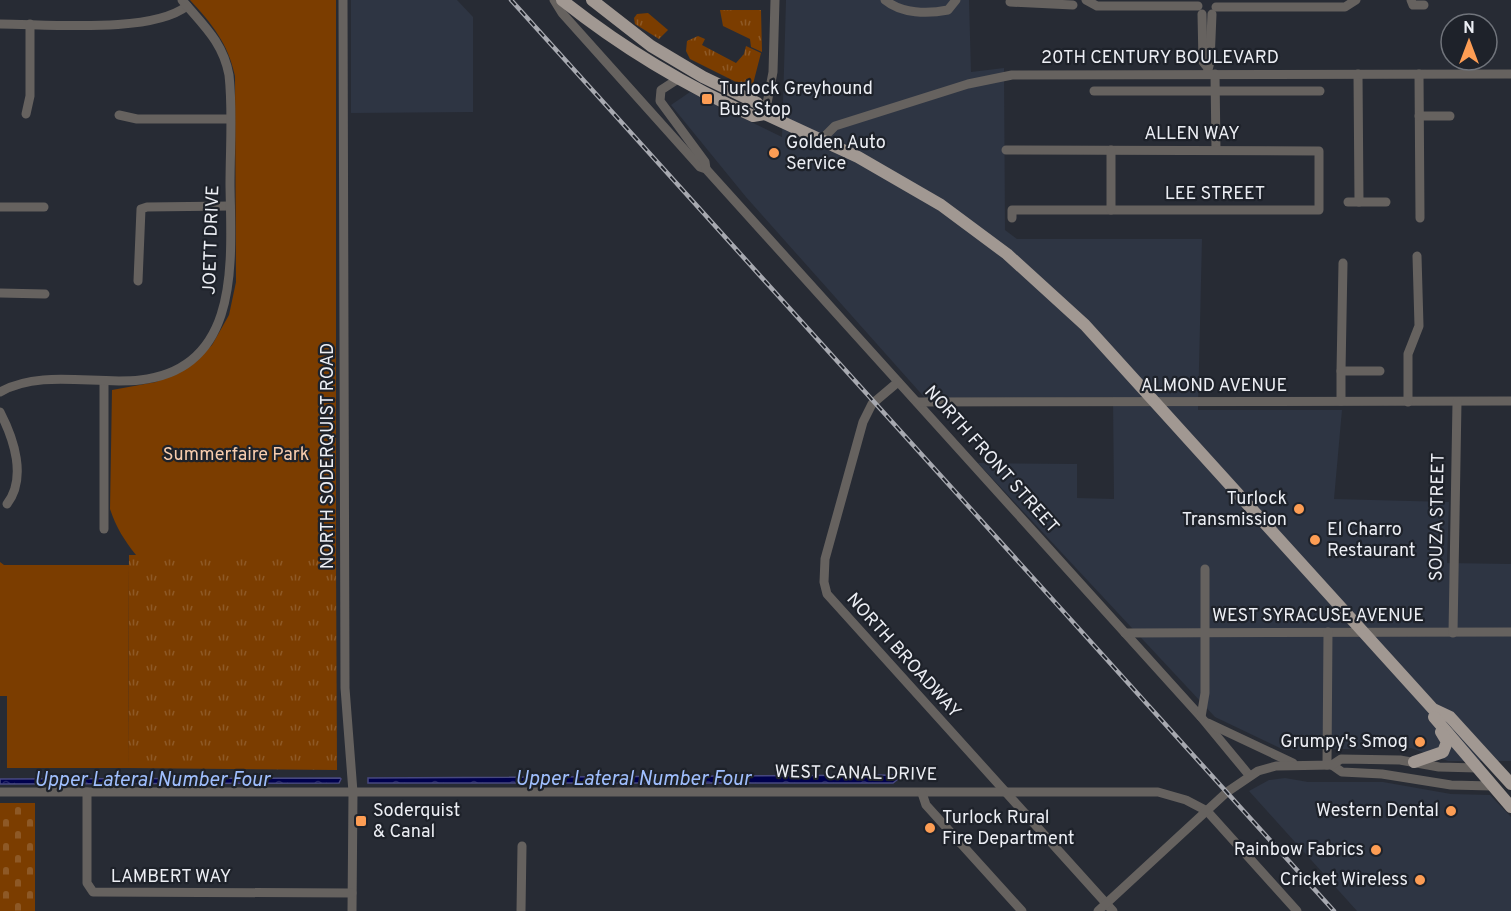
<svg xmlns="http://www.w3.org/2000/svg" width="1511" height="911" font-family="Overpass,sans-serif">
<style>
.built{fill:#2e3543}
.grass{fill:url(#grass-tufts)}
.cemetery{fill:url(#cemetery-stones)}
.green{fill:#7b3d00}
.water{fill:url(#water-ripples);stroke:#47487f;stroke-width:1.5}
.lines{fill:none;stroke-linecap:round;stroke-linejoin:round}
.minor{stroke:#66625f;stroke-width:9}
.major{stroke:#a19892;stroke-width:12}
.rail-casing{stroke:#a7a9b0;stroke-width:4.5}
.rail{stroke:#1e222a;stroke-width:2;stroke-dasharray:7;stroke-linecap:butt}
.poi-dot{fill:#fd9d54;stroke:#1e222a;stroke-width:2}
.labels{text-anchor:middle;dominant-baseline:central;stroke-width:4.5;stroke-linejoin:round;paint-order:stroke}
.street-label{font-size:18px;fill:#eceef4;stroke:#1e222a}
.poi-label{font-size:18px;fill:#eceef4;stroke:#1e222a;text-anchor:start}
.park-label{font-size:18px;fill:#f8ccae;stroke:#1e222a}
.water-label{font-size:20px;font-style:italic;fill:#9fbefd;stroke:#1e222a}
</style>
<defs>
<pattern id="grass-tufts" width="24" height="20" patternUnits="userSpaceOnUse" patternTransform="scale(1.5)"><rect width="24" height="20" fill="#7b3d00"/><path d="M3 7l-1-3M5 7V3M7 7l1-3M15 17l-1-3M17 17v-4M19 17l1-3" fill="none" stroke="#8e5926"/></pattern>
<pattern id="cemetery-stones" width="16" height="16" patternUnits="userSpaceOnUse" patternTransform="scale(1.5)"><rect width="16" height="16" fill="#7b3d00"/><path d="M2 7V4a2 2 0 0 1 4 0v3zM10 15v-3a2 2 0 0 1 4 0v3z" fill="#8e5926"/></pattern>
<pattern id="water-ripples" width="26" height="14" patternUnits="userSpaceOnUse" patternTransform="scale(1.5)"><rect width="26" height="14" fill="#00014d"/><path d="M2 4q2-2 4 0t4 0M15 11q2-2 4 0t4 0" fill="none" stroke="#252667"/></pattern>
</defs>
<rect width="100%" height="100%" fill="#272b34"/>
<g class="built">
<polygon points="351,0 457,0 473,17 473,112 351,113"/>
<polygon points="786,0 969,0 971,72 1004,68 1005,230 1017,239 1202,239 1198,410 1342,410 1334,499 1449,502 1447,563 1511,564 1511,761 1448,761 1411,748 1284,750 1215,717 978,463 1077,464 1077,498 1114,499 1113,397 925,398 746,197 671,105 690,92 782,137"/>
<polygon points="1285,778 1308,782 1383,782 1451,794 1490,795 1511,817 1511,911 1357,911 1249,791 1269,780"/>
</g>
<g class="grass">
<polygon points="720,10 761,10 762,52 751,47 750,39 723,26"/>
<polygon points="648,13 668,30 659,39 635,24 634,18 637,14"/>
<polygon points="698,36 705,39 702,45 736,63 744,54 746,46 761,53 753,84 746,87 690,59 686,51 687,41"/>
<polygon points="129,555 336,555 337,770 128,768"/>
</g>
<rect class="cemetery" x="0" y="803" width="35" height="108"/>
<g class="green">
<path d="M190 0H336V555H136C124 540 116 527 110 509L112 390 156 382 191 365 212 345 229 315 236 282 235 76C228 43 212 24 190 0Z"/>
<polygon points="0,562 4,565 129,565 128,768 7,768 7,696 0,696"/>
</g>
<g class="water">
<polygon points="893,775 898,779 893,783 368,783 368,778"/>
<polygon points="0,779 340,778 341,779 339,783 0,784"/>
</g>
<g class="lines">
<g class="minor">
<polyline points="343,0 345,688 353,792 352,911"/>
<polyline points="554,0 562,13 700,167 706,169 1201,717 1249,775"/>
<path d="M885 0C902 14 928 14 948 10L956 0"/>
<polyline points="1086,0 1097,6 1198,6"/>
<polyline points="1411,0 1413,5 1424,5"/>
<polyline points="1010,2 1073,5"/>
<polyline points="1216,7 1345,7 1356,0"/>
<polyline points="1202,14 1203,62 1207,67"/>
<path d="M0 24C48 24 151 34 187 6"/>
<polyline points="1207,74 1210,62 1212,14"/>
<polyline points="1215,74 1216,150"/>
<polyline points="1358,74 1359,202"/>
<polyline points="1419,74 1420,218"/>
<polyline points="678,79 661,90 660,101 705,162 706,169"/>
<polyline points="1094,91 1320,91"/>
<polyline points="26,114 30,96 30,24"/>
<polyline points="765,114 773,72 775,0"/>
<polyline points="119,115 137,119 230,119"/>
<polyline points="1419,116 1450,116"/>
<polyline points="822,139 835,126 968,84 1012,75 1511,74"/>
<polyline points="1006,150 1319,151 1319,210 1012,210 1012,218"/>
<polyline points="1111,150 1111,210"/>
<polyline points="1348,202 1386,202"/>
<polyline points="0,207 44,207"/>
<polyline points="138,281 141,209 147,207 230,206"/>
<polyline points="0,293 45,294"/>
<polyline points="1341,371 1343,263"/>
<polyline points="104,381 104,529"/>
<polyline points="898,382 872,404 863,422 825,559 824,582 827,594 1113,911"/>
<path d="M0 392C41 369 95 385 140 380 242 369 231 259 230 185 230 148 233 111 229 75 223 42 203 25 182 0"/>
<polyline points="1341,401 1341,371 1380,371"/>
<polyline points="917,402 1511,401"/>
<polyline points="1408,402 1408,354 1419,326 1417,256"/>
<path d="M0 412C14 439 27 478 7 504"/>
<polyline points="1125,633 1511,632"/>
<polyline points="1453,633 1457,402"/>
<polyline points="1201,717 1205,693 1205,569"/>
<polyline points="1208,723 1293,763"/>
<polyline points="1327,765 1328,632"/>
<polyline points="1332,765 1342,772 1382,774 1451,785 1492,786"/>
<polyline points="0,792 1158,792 1186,800 1207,811 1297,911"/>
<polyline points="87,792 87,883 93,892 352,893"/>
<polyline points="922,793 926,805 1022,911"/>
<polyline points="521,911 522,846"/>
<polyline points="1098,911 1227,792 1258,771 1276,766 1332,765 1341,759 1400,760 1439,767 1477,768"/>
</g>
<g class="major">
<path d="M562 0C621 47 684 85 753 116L765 114"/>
<polyline points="592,0 651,46 703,77 757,103 765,114 858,157 941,205 1007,254 1085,325 1433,709 1450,717 1511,784"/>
<polyline points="1434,717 1511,807"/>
<polyline points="1414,762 1443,752 1447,742 1441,732"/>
</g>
<defs>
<polyline id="rail" points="511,0 1334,911"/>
</defs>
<use href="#rail" class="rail-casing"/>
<use href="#rail" class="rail"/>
</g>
<g class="poi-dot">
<rect x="701" y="93" width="12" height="12" rx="3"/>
<circle cx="774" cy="153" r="6"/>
<circle cx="1299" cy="509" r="6"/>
<circle cx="1315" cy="540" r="6"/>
<circle cx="1420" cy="742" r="6"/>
<circle cx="1451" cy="811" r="6"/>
<rect x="355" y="815" width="12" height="12" rx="3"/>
<circle cx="930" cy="828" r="6"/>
<circle cx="1376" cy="850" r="6"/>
<circle cx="1420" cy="880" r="6"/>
</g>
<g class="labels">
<g class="street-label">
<text x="1160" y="58">20TH CENTURY BOULEVARD</text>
<text x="1192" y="134">ALLEN WAY</text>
<text x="1215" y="194">LEE STREET</text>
<text transform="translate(212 240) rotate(-88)">JOETT DRIVE</text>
<text x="1214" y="386">ALMOND AVENUE</text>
<text transform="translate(328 456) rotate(-90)">NORTH SODERQUIST ROAD</text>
<text transform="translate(991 460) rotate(48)">NORTH FRONT STREET</text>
<text transform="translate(1438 517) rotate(-89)">SOUZA STREET</text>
<text x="1318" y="616">WEST SYRACUSE AVENUE</text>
<text transform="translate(903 656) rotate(48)">NORTH BROADWAY</text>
<text transform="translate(856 774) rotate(1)">WEST CANAL DRIVE</text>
<text x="171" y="877">LAMBERT WAY</text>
</g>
<g class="poi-label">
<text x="719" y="89">Turlock Greyhound<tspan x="719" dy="21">Bus Stop</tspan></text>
<text x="786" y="143">Golden Auto<tspan x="786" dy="21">Service</tspan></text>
<text x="1287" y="499" text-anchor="end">Turlock<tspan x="1287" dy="21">Transmission</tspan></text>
<text x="1327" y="530">El Charro<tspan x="1327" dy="21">Restaurant</tspan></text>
<text x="1408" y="742" text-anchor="end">Grumpy's Smog</text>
<text x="373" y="811">Soderquist<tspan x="373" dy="21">&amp; Canal</tspan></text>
<text x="1439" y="811" text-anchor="end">Western Dental</text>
<text x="942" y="818">Turlock Rural<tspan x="942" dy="21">Fire Department</tspan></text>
<text x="1364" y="850" text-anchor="end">Rainbow Fabrics</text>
<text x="1408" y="880" text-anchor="end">Cricket Wireless</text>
</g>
<g class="park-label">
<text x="236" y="455">Summerfaire Park</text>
</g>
<g class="water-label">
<text x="633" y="780">Upper Lateral Number Four</text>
<text x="152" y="781">Upper Lateral Number Four</text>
</g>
</g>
<g transform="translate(1469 42)"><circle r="28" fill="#1e222a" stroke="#70747b" stroke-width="1.5"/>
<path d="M0-4.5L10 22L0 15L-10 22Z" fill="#fd9d54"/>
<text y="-9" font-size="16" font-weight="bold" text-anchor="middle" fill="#eceef4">N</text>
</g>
</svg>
